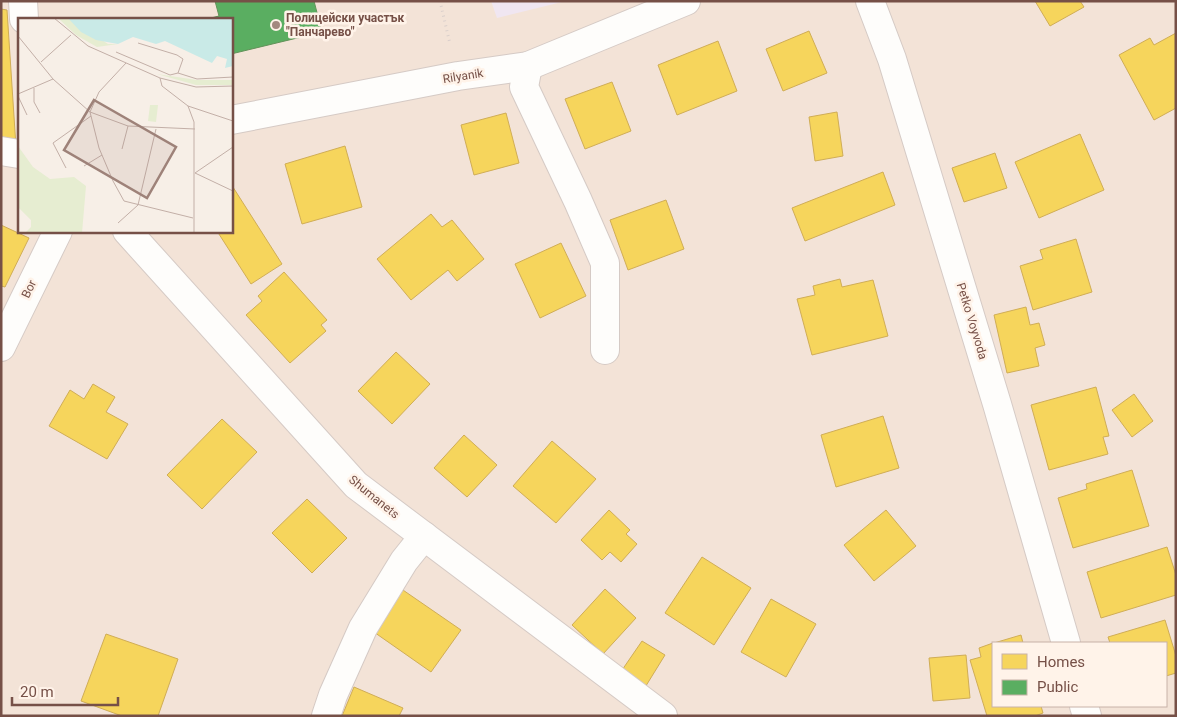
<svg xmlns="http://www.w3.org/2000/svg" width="1177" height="717" font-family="Roboto,sans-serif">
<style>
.residential{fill:#f3e3d7;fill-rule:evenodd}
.education{fill:#f0e6f1}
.homes{fill:#f6d55c;stroke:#d0ad56}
.public{fill:#5aae61;stroke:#629259}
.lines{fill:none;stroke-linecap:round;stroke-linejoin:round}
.street-casing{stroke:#d5cac5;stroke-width:30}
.path{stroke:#dacfcb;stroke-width:3;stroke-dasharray:1 4;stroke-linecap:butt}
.street{stroke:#fefdfb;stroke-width:28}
.poi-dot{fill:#a3887f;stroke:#fff3e9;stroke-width:2}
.labels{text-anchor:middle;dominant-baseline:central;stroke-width:5;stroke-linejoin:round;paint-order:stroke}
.poi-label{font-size:12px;font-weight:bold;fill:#765047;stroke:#fff3e9;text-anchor:start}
.street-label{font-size:12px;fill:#765047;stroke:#fff3e9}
.inset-road{fill:none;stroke:#c3afa7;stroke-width:1}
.view{fill:#9e8279;fill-opacity:0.15;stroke:#9e8279;stroke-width:2.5}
.inset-edge{fill:none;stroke:#765047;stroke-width:2.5}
</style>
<rect width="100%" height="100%" fill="#f7efe7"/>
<path class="residential" d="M1 1H1176V716H1ZM19 19H231V231H19ZM993 643H1166V706H993Z"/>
<polygon class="education" points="491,1 566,1 497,18"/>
<g class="homes">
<polygon points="1035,1 1080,1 1084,7 1050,26"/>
<polygon points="1,9 7,10 16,147 1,145"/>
<polygon points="809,31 827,73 783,91 766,49"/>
<polygon points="1176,33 1176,108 1154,120 1119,55 1150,38 1154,45"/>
<polygon points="718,41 737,91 677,115 658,65"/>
<polygon points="612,82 631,131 585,149 565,99"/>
<polygon points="837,112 843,156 815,161 809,117"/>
<polygon points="506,113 519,163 474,175 461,125"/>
<polygon points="1080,134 1104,190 1039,218 1015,162"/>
<polygon points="345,146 362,207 302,224 285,164"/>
<polygon points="995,153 1007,188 964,202 952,168"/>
<polygon points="883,172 895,205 805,241 792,208"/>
<polygon points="231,184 282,264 251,284 217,231 231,231"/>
<polygon points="666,200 684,249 628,270 610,220"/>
<polygon points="431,214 442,227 452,220 484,259 457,281 448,270 411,300 377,259"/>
<polygon points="1,225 29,238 5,287 1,286"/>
<polygon points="1076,239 1092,292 1033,310 1020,266 1043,259 1040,250"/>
<polygon points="561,243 586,296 540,318 515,264"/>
<polygon points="284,272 327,320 321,325 326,331 290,363 246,315 262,301 258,296"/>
<polygon points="840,279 842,287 873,280 888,336 812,355 797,299 815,295 813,286"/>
<polygon points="1026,307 1030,325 1039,323 1045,345 1035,348 1039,366 1007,373 994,315"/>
<polygon points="396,352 430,384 392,424 358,391"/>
<polygon points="93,384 115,397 106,412 128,424 107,459 49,426 70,390 84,399"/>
<polygon points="1096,387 1109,436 1103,437 1108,454 1049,470 1031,405"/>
<polygon points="1134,394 1153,421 1132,437 1112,410"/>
<polygon points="883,416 899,468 836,487 821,435"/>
<polygon points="222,419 257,452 202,509 167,475"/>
<polygon points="464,435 497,465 467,497 434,468"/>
<polygon points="552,441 596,479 556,523 513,486"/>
<polygon points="1132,470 1149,526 1073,548 1058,498 1087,489 1086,484"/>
<polygon points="307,499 347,538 312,573 272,533"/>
<polygon points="609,510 630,530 626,534 637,544 621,562 610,552 602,560 581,540"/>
<polygon points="886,510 916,546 874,581 844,545"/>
<polygon points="1167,547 1176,575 1176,595 1101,618 1087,572"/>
<polygon points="702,557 751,588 714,645 665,613"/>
<polygon points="400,588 461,630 431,672 371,630"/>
<polygon points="605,589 636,618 603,654 572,625"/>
<polygon points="771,599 816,624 786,677 741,652"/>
<polygon points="1165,620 1176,656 1176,673 1166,676 1166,643 1110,643 1108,637"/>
<polygon points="106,634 178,659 158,716 122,716 81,701"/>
<polygon points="1021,635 1023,643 994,643"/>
<polygon points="642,641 665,655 644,689 620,673"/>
<polygon points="993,643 993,706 1041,706 1043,713 1035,716 987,716 970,660 981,657 979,648"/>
<polygon points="966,655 970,698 933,701 929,658"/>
<polygon points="354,687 403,708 399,716 342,716"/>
</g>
<polygon class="public" points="215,1 314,1 322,32 231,54 231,19 207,19 219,16"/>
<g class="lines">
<defs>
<g id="street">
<polyline points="23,1 24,19"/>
<polyline points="870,1 892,59 997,404 1066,643"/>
<polyline points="528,66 524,87 578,201 605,263 605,350"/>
<polyline points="231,120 458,76 528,66 686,1"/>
<polyline points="1,151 19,154"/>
<polyline points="127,231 356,485 663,716"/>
<polyline points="1,347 58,231"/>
<polyline points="1084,706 1087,716"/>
<polyline points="326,716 333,695 363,628 404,561 424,536"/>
</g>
</defs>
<use href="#street" class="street-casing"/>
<polyline class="path" points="440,1 450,44"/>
<use href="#street" class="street"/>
</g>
<circle class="poi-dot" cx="276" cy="25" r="5"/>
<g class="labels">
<g class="poi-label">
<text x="286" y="18">Полицейски участък<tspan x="286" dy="14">"Панчарево"</tspan></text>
</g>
<g class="street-label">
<text transform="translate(463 76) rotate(-9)">Rilyanik</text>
<text transform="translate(29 289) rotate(-64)">Bor</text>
<text transform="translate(972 321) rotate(73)">Petko Voyvoda</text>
<text transform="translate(374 497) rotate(39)">Shumanets</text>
</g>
</g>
<g transform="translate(18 18)">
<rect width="215" height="215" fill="#f7efe7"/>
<path d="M40 0H50L90 26H100L79 29 58 17ZM139 56 179 62H215V67H178ZM132 87H140L138 104 130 103ZM0 128 15 149 32 161 56 159 68 168 64 215H7L13 209V202L0 189Z" fill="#e6edd1"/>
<path d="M50 0H215V48L207 50 209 41 199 38 194 45 147 23 138 26 115 19 100 26 78 22 63 14Z" fill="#c9eae7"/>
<path class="inset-road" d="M36 0 70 28 142 60 178 69 215 68M0 18 35 61 72 94 110 108 177 111M120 25 159 37 165 41 160 55M98 34 152 57 160 55 179 61 215 59M23 44 53 17M108 45 81 74 72 94 81 130 95 163 106 183 175 200M142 60 144 68 170 88 176 104V215M16 70V84L22 95M0 76 35 61M0 78 9 97M170 88 215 103M104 131 110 108M66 148 84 137M48 150 35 125 73 98M177 155 215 129M177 155 215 173M100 205 120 187 138 111"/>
<path class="view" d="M76 82 158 129 129 180 46 132Z"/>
<rect width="215" height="215" class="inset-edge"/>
</g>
<rect width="1177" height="717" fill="none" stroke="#765047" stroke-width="5"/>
<rect x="992" y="642" width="175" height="65" fill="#fff3e9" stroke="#c8b2a8"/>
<rect x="1002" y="654" width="25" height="15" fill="#f6d55c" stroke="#c8b2a8"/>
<text x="1037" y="667" font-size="15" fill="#765047">Homes</text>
<rect x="1002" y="680" width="25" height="15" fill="#5aae61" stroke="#c8b2a8"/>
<text x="1037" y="692" font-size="15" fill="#765047">Public</text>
<path d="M12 697v8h106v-8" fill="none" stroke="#765047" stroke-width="2.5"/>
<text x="20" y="697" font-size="15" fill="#765047" stroke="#fff3e9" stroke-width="4" paint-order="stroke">20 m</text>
</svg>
